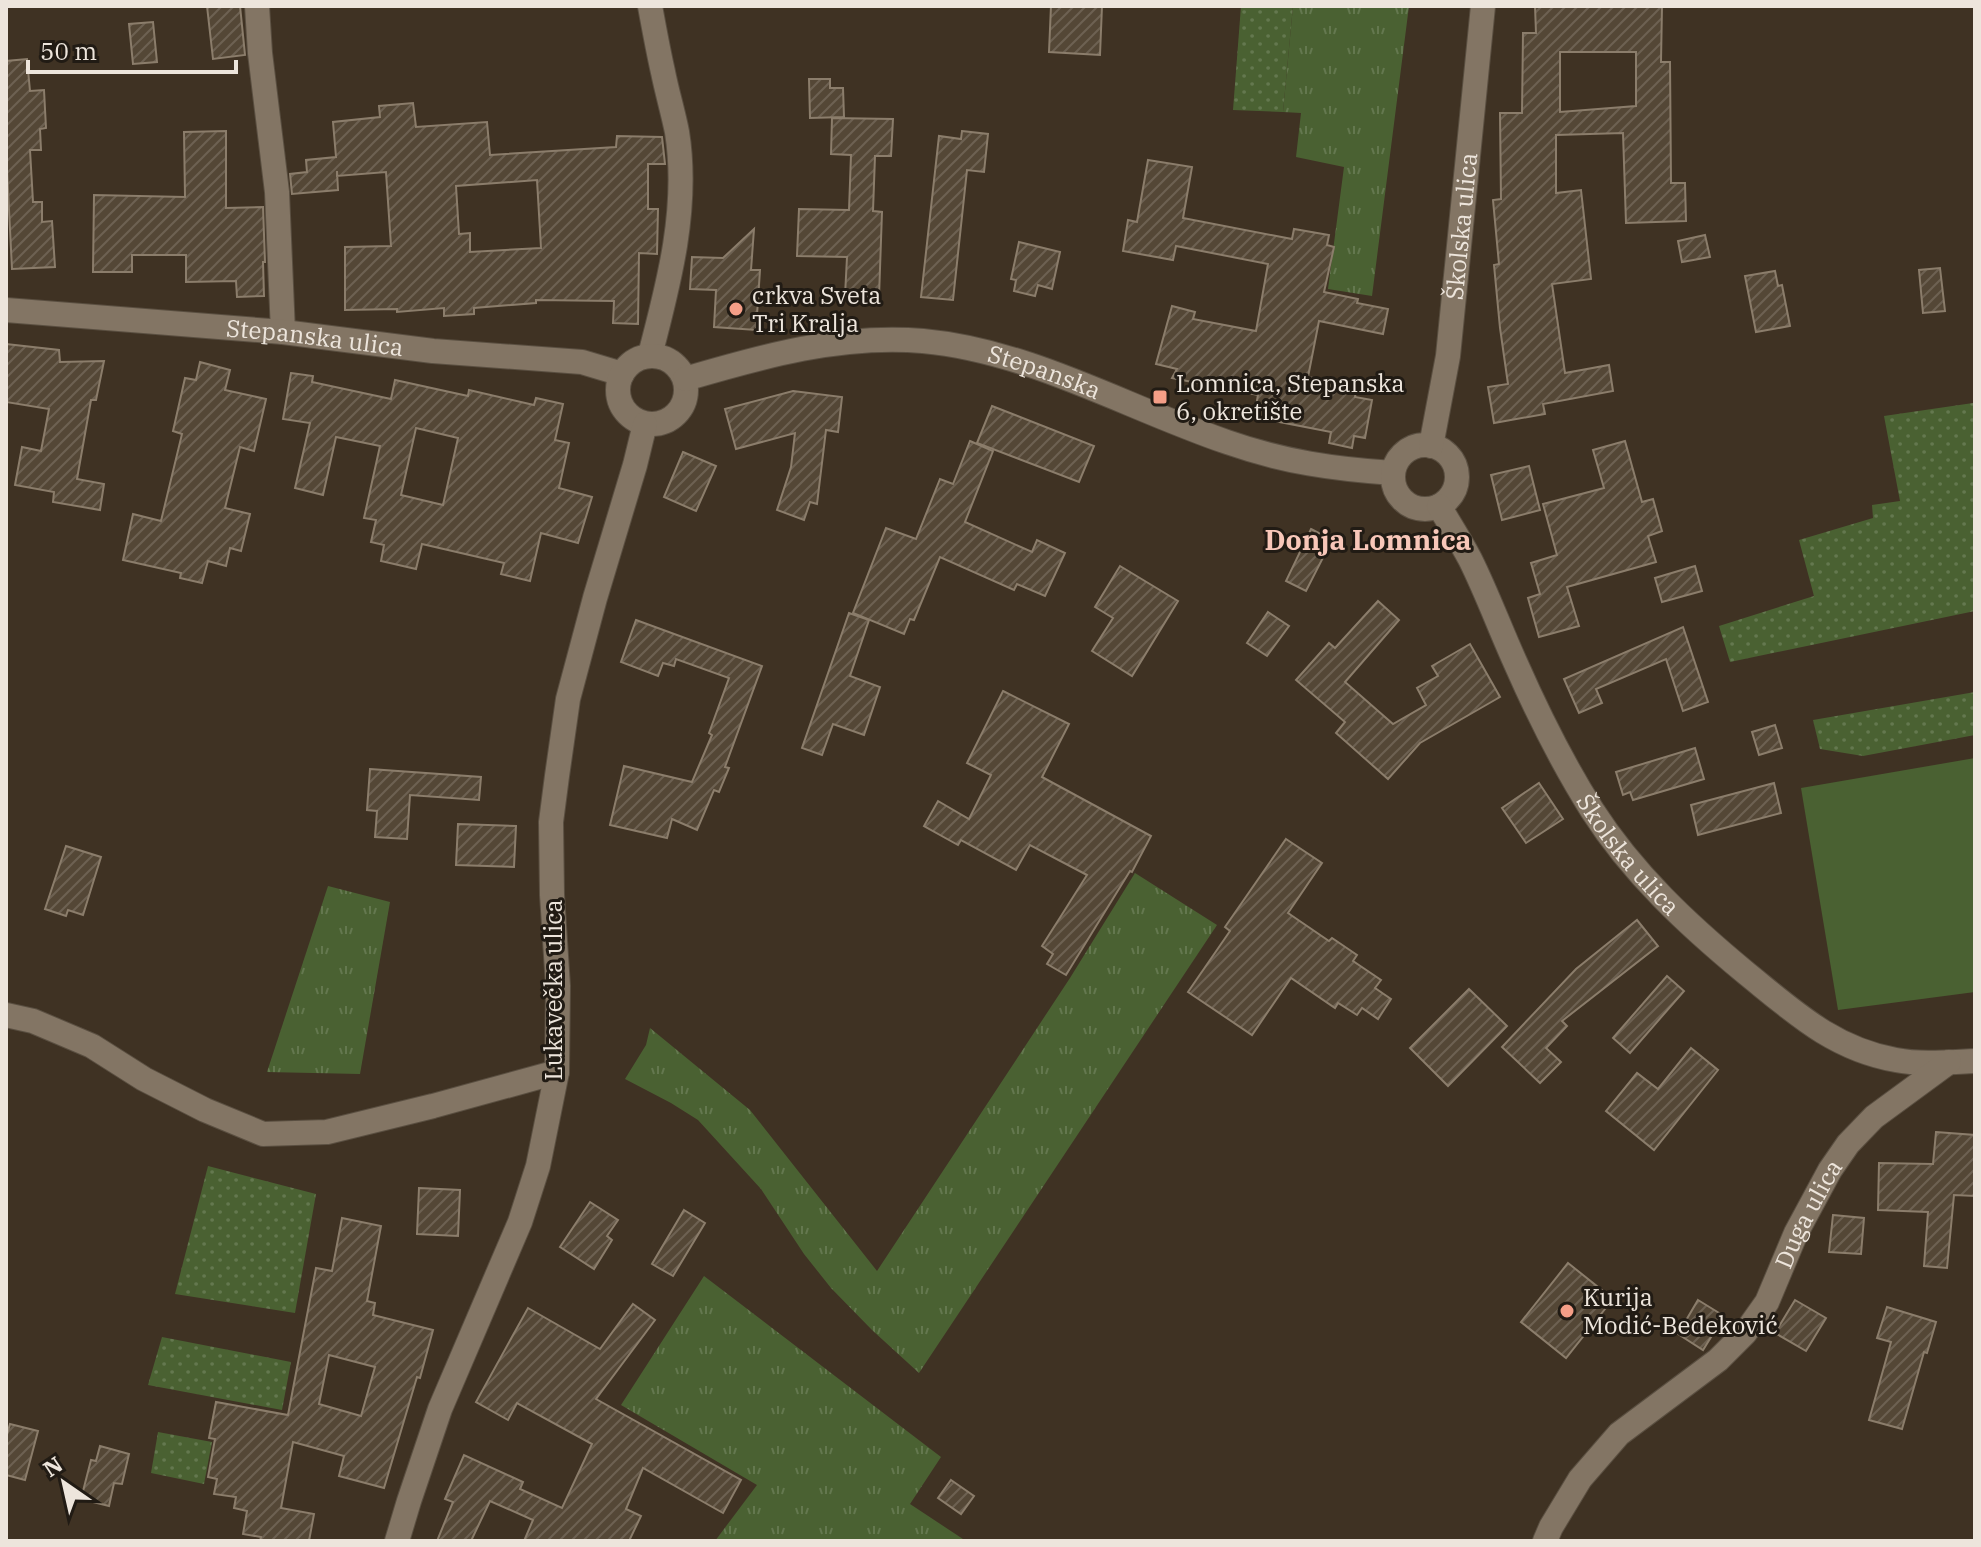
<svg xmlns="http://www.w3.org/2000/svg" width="1981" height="1547" font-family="'IBM Plex Serif',serif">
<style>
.grass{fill:url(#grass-tufts)}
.park{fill:url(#park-dots)}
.pitch{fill:#4a6132}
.building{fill:url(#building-hatch);stroke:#8b7d6b;stroke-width:2;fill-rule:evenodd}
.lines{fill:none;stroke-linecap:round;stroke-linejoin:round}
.minor-casing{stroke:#5a4f41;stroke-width:26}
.minor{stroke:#837564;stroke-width:24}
.poi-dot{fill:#f49e87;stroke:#211b14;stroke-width:3}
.labels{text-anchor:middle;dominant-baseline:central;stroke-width:6;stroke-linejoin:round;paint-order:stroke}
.street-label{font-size:24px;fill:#ede5dc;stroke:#211b14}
.poi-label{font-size:24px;fill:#ede5dc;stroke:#211b14;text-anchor:start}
.quarter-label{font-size:28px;font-weight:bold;fill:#f8c7b9;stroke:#211b14}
</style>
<defs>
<pattern id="grass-tufts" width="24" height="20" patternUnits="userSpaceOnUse" patternTransform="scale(2)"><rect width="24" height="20" fill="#4a6132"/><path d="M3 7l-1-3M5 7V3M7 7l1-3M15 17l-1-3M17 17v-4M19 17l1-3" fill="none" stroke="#64784f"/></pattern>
<pattern id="park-dots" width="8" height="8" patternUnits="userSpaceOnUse" patternTransform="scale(2)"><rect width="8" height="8" fill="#4a6132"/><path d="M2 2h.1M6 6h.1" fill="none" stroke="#64784f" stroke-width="1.8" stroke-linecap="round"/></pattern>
<pattern id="building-hatch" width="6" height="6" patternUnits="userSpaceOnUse" patternTransform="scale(2)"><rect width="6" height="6" fill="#544736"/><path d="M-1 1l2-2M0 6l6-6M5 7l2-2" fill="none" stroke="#6d6152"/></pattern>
</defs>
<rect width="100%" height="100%" fill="#3f3223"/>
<g class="grass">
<polygon points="1293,6 1409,6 1372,296 1328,289 1344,167 1296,157 1301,113 1283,112"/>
<polygon points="1135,873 1217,925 919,1373 872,1330 831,1288 804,1254 761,1189 698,1120 671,1103 625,1079 646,1045 650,1028 750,1110 877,1271 1070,978"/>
<polygon points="328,886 390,902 360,1074 267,1072"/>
<polygon points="704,1276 941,1457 910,1504 966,1541 715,1541 757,1485 621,1405"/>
</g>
<g class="park">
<polygon points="1241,6 1293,6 1283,112 1233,110"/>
<polygon points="1973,403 1975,412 1975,611 1730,662 1719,626 1814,596 1799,540 1873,518 1872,505 1900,501 1884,416"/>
<polygon points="1975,692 1975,735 1863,756 1820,749 1813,720"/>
<polygon points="208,1166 316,1194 295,1313 175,1294"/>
<polygon points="162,1337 291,1362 282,1410 148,1385"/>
<polygon points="158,1432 212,1442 204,1484 151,1473"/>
</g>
<polygon class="pitch" points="1975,758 1975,992 1838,1010 1801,788"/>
<g class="building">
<polygon points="207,6 240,6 245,55 213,59"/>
<polygon points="1051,6 1102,6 1100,55 1049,52"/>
<path d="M1535 6H1662L1661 62H1670L1671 183H1685L1686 221 1626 223 1623 133 1556 135V193L1581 190 1591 279 1552 284 1565 373 1609 365 1613 391 1543 404 1545 414 1494 423 1488 387 1508 384 1500 328 1494 265 1499 264 1493 200 1501 199 1500 113H1522L1523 33H1536ZM1560 52H1636V106L1560 112Z"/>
<polygon points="153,22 157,62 133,64 129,24"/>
<polygon points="27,59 30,91 44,90 46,128 40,129 41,150 30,150 33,202 42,202 42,222 52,221 55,267 12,269 6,150 6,61"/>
<polygon points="809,79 830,79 830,88 843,88 844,117 810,118"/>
<path d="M413 103 416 127 487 122 490 155 616 147 617 136 662 137 665 164H648V209H658L657 254 639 253 638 324 613 323 614 301 536 300V303L474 308V314L444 316V308L397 312V309L345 310V247L391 246 386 172 337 176V171L338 190 292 194 290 174 307 172 306 160 336 157 333 122 380 117 379 106ZM537 180 541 248 470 252V233L459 234 456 186Z"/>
<polygon points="832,118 893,119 891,156 875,156 873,211 882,212 879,297 845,296 847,257 797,256 799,209 849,210 851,155 831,154"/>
<polygon points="226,131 226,208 263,207 265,262 263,262 264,296 237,297 236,281 186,282 186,255 132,255 132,272 93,272 94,195 185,197 184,132"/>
<polygon points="962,131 988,134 984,172 967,170 953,300 921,297 939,136 961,139"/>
<polygon points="1148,160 1192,167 1183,218 1292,239 1294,229 1329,235 1327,245 1334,247 1324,292 1358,299 1357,303 1388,309 1383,334 1319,321 1308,377 1357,386 1355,397 1372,400 1365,438 1354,436 1352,448 1329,443 1331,432 1254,417 1258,395 1172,378 1177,369 1156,364 1172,306 1195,312 1193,319 1256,331 1268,264 1176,246 1173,260 1123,251 1128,220 1137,222"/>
<polygon points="754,229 751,270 760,270 756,330 714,327 716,290 690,289 692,257 723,258"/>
<polygon points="1705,235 1710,257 1682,262 1678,241"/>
<polygon points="1019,242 1060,252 1052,289 1038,285 1035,296 1014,291 1016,280 1011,279"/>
<polygon points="1940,268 1945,311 1923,313 1919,270"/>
<polygon points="1775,271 1778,286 1782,285 1790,326 1756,332 1745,276"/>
<polygon points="6,344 59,350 60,362 104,361 96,400 91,400 77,479 104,484 100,510 53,502 54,492 15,485 22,447 41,451 49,409 6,402"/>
<polygon points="200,362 230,370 225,390 266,399 254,451 240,447 225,508 250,514 241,551 230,548 226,566 208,561 202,583 180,578 181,573 123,560 133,514 161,521 182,434 173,431 185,378 196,380"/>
<path d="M291 373 313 376 312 382 391 399 395 380 468 396 469 390 534 405 536 398 563 404 555 440 569 443 559 488 592 497 578 543 541 533 530 581 501 574 504 563 422 544 416 569 381 561 384 545 371 542 376 520 364 518 380 446 336 437 323 495 295 488 310 423 283 419ZM416 428 458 438 443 505 401 495Z"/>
<polygon points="793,391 842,397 838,432 826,430 817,504 810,502 804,520 777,510 791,467 795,433 736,449 725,409"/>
<polygon points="992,406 1094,446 1079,482 977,443"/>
<polygon points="970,441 993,451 965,522 1032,552 1037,540 1065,553 1045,596 1017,584 1014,590 940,557 914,620 910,619 904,634 853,613 886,528 916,539 940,479 953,484"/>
<polygon points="1625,441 1642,502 1653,499 1662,531 1648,536 1656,562 1567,587 1579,626 1539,637 1528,598 1540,594 1531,563 1557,555 1543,504 1604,488 1593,450"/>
<polygon points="683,452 716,466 696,511 664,497"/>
<polygon points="1529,466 1540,510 1502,520 1491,475"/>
<polygon points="1311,529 1332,540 1306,591 1286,581"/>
<polygon points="1120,566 1178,601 1132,676 1092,651 1113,618 1095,607"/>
<polygon points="1695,566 1702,591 1662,602 1655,578"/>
<polygon points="1378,601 1399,620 1345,682 1393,724 1426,705 1417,688 1438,676 1432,666 1470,644 1500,697 1420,743 1388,779 1336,733 1345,722 1296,680 1329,643 1335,648"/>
<polygon points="1268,612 1289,626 1267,656 1247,643"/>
<polygon points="849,613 869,620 850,676 880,687 864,735 833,724 822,755 802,748"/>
<polygon points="636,620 762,666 725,767 729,768 719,792 714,790 697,830 672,819 667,838 610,825 624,766 692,782 712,735 709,733 729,678 676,659 674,666 663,663 658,676 621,662"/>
<polygon points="1683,627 1708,702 1683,711 1666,659 1596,689 1602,703 1579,713 1564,679"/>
<polygon points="1003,691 1069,724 1042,777 1151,836 1132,872 1130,871 1066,975 1047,964 1053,954 1042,946 1087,875 1030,845 1016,870 961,840 958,845 924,826 938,801 969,819 991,775 967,763"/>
<polygon points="1775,725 1782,748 1759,755 1752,732"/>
<polygon points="1695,748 1704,779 1633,800 1630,792 1623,795 1616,772"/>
<polygon points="370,769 481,777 479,800 410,795 407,839 375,837 377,811 367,810"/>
<polygon points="1539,783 1563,819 1526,843 1502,808"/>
<polygon points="1774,783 1781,813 1698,835 1691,805"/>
<polygon points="458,824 516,826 514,867 456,865"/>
<polygon points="1286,839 1322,863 1288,913 1329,941 1332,938 1357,955 1353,961 1381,980 1375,988 1391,999 1378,1019 1362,1008 1357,1015 1338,1003 1335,1008 1291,978 1252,1035 1188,992 1230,931 1225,927"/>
<polygon points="66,846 101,857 83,915 68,910 66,916 45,909"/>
<polygon points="1637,920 1658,946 1562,1021 1567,1026 1546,1048 1561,1062 1540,1083 1502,1047 1576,969"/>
<polygon points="1667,976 1684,991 1630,1053 1613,1038"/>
<polygon points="1469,989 1507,1026 1448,1086 1410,1048"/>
<polygon points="1691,1048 1718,1070 1654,1150 1606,1111 1637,1073 1658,1089"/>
<polygon points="1936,1132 1975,1135 1975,1196 1954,1195 1947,1268 1924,1266 1928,1212 1878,1210 1879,1163 1933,1164"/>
<polygon points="419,1188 460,1190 458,1236 417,1234"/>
<polygon points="590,1202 618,1220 607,1236 612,1240 594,1269 560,1247"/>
<polygon points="684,1210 705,1223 673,1276 652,1264"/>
<polygon points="1833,1215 1864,1218 1861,1254 1829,1252"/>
<path d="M342 1218 381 1226 367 1301 375 1303 373 1315 433 1330 420 1378 417 1377 384 1488 339 1476 344 1456 293 1442 281 1508 314 1514 309 1541H260L261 1537 243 1534 247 1511 234 1508 236 1497 214 1494 217 1479 208 1477 215 1439 209 1438 216 1402 288 1415 316 1268 332 1271ZM329 1355 375 1367 361 1416 319 1404Z"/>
<polygon points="1568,1263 1613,1299 1566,1358 1521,1322"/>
<polygon points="1698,1300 1724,1316 1703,1350 1678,1334"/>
<polygon points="1795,1300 1826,1318 1806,1351 1775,1333"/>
<polygon points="633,1304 655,1320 596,1399 741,1480 723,1513 643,1468 626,1509 641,1516 629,1541 524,1541 533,1520 490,1501 471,1541 437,1541 453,1502 445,1499 464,1455 523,1482 520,1489 562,1508 592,1444 517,1403 508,1420 476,1402 528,1308 600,1349"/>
<polygon points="1887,1307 1936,1322 1927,1353 1924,1352 1902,1429 1869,1420 1891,1342 1877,1338"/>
<polygon points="10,1424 38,1431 25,1480 6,1475 6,1438"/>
<polygon points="100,1446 129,1454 122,1484 114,1483 109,1506 81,1499 91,1460 96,1461"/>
<polygon points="951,1480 974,1496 961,1514 938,1498"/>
</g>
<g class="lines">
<defs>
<g id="minor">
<polyline points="257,6 260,53 277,192 283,332"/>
<path d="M650 6C654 28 658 50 663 72 667 92 673 112 677 132 689 207 669 283 650 355"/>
<path id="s1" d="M6 310 283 332 433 351 582 362 622 374"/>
<circle cx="652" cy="390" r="34"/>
<path id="s2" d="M685 379C763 356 841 334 923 341 1031 351 1127 408 1227 442 1284 462 1334 469 1393 473"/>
<circle cx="1425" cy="477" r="32"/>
<path id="s3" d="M1431 446 1448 356 1483 6"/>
<path id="s4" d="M1439 506C1449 523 1460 540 1470 559 1487 593 1500 629 1516 664 1538 714 1563 764 1592 810 1633 874 1688 925 1746 973 1793 1011 1833 1049 1896 1060 1921 1065 1950 1062 1975 1061"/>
<polyline points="6,1015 33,1021 92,1046 144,1079 205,1110 263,1134 327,1132 433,1106 557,1072"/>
<polyline points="397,1541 409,1501 440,1409 520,1222 538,1166 557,1072 558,986 552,895 551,822 557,776 568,699 595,598 635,465 645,424"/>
<path id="s5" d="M1545 1541 1551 1527 1580 1479 1619 1434 1718 1360 1745 1333 1767 1302 1796 1233 1830 1170 1848 1144 1874 1117 1949 1062"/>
</g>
</defs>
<use href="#minor" class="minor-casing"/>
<use href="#minor" class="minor"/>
</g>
<g class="poi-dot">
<circle cx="736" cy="309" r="8"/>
<rect x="1152" y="389" width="16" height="16" rx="4"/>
<circle cx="1567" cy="1311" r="8"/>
</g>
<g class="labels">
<g class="street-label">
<text stroke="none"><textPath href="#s3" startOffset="222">Školska ulica</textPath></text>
<text stroke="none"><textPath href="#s1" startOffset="310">Stepanska ulica</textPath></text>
<text stroke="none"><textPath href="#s2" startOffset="368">Stepanska</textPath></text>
<text stroke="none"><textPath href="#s4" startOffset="398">Školska ulica</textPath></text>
<text transform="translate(553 990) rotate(-90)">Lukavečka ulica</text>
<text stroke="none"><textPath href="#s5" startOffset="428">Duga ulica</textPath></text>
</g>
<g class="poi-label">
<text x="752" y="295">crkva Sveta<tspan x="752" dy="28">Tri Kralja</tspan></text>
<text x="1176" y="383">Lomnica, Stepanska<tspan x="1176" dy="28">6, okretište</tspan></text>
<text x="1583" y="1297">Kurija<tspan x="1583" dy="28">Modić-Bedeković</tspan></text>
</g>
<g class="quarter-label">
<text x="1368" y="539">Donja Lomnica</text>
</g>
</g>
<rect width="1981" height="1547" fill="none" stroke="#ede5dc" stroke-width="16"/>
<g transform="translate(64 1483) rotate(326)" stroke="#211b14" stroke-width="6" paint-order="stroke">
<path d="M0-6L14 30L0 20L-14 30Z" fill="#ede5dc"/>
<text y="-12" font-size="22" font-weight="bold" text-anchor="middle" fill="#ede5dc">N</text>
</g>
<path d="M28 60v12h208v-12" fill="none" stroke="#ede5dc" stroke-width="4"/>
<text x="40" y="60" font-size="24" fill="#ede5dc" stroke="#211b14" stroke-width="6" paint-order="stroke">50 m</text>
</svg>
